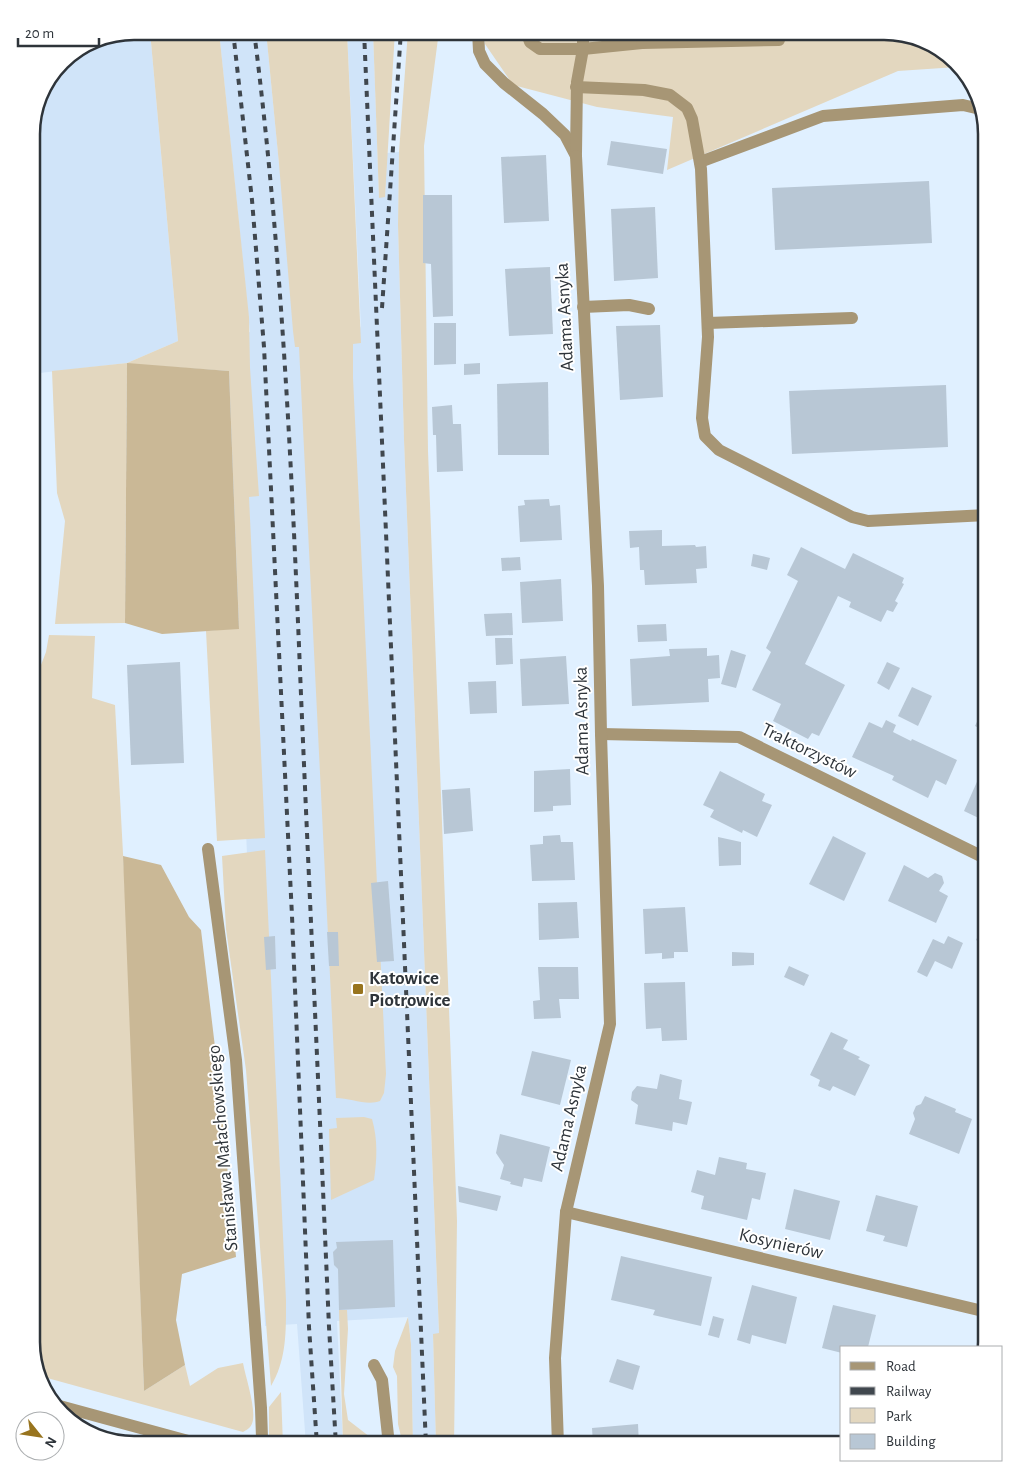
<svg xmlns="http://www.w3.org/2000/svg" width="1018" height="1476" font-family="'Alegreya Sans',sans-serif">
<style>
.built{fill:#d0e4f9}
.green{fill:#e3d7bf}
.forest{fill:#cab896}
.building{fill:#b8c7d5}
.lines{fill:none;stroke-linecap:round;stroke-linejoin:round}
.service{stroke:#a79675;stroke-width:12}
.minor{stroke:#a79675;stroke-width:12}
.rail{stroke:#40474e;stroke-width:4;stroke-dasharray:6 6;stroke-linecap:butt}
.poi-dot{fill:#98741e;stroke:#fff;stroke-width:2}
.labels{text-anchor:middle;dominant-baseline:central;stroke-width:4;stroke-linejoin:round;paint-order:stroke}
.street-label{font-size:19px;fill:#2e343a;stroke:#fff}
.poi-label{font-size:19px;font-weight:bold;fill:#2e343a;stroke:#fff;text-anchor:start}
.rim{fill:none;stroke:#2e343a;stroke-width:2.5}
</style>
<rect width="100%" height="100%" fill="#e0f0ff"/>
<g class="built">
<polygon points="134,31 150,31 178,341 127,363 31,374 31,127 39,94 61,61 95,39"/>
<polygon points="219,31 266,31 279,164 361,328 347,31 373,31 379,197 385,197 387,153 399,152 398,225 404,440 439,1334 433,1334 436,1445 413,1445 411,1344 408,1317 337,1321 343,1445 306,1445 297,1324 265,1326 227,333 250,332"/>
</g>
<g class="green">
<polygon points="150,31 219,31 249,317 250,368 259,496 249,497 265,838 217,841 206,631 239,628 229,371 127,364 125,623 55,624 65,521 57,493 52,371 127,363 178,341"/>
<path d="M266 31H347L361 343 353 344V378L386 1074 384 1093 380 1101C367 1106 350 1098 336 1098L299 347H295L293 331 279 164Z"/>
<polygon points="373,31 395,31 385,197 379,198"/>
<polygon points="408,31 439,31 424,146 428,451 457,1221 454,1445 436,1445 433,1334 439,1333 404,440 398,225 399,152"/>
<polygon points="484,31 891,31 936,45 957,67 898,71 667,170 673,117 597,107 513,85 485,44"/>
<path d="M49 635 95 636 92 698 115 705 126 909 144 1391 185 1365 190 1386 218 1368 243 1363C246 1379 255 1404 253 1420 252 1426 249 1429 243 1432L40 1376 31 1342V691L46 652Z"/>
<path d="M265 850 286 1300C286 1330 287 1359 271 1386L246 1070 226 929 222 856Z"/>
<path d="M364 1117 372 1119C378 1140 377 1159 374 1180L331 1200 329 1129 337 1128 336 1118Z"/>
<polygon points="339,1310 347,1310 348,1329 344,1394 348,1420 370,1437 371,1445 343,1445"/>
<polygon points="408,1317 411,1344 413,1445 403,1445 398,1424 397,1376 393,1367 395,1351"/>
<polygon points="281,1392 283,1445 269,1445 269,1407"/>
</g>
<g class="forest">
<polygon points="127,363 229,371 239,629 162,634 125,623"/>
<polygon points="123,856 161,865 189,917 201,930 218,1072 236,1257 182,1274 176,1320 185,1365 144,1391"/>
</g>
<g class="building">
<polygon points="611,141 667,149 663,174 607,165"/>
<polygon points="546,155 549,221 504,223 501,157"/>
<polygon points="929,181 932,243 775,250 772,188"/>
<polygon points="423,195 452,195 453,316 433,317 431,264 423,263"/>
<polygon points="655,207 658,278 614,281 611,209"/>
<polygon points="550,267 553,334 509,336 505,269"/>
<polygon points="434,323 456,323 456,364 434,365"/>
<polygon points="660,325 663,397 620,400 616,326"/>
<polygon points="480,363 480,374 464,375 464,364"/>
<polygon points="548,382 549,455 498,455 497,384"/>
<polygon points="946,385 948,447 792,454 789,391"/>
<polygon points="452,405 453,424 461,424 463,471 437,472 436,435 433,435 432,407"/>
<polygon points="549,499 550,506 560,505 562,540 520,542 518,506 525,505 524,500"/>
<polygon points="662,530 662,546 695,545 696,547 706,546 707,568 696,569 697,583 645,585 644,570 640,570 639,547 630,548 629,531"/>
<polygon points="801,547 845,569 853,553 904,578 902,583 904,584 895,601 898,603 893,612 887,610 881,622 849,607 851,602 838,596 805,664 845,685 819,736 812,733 808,739 773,721 781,704 752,690 771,652 766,648 798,581 787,575"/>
<polygon points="753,554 770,558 767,570 751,566"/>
<polygon points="520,557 521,570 502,571 501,558"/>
<polygon points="561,579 563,621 522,623 520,582"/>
<polygon points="512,613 513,635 486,636 484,614"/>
<polygon points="666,624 667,641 638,642 637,625"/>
<polygon points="495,638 512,638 513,664 496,665"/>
<polygon points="707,648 707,656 719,655 720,678 708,679 709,702 632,706 630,659 670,656 669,649"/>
<polygon points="731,650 746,655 736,688 721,684"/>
<polygon points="566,656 569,704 522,706 520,659"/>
<polygon points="180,662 184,763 131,765 127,665"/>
<polygon points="887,662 900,668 889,690 877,683"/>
<polygon points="496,681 497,713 470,714 468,682"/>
<polygon points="987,684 987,732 975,726 984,707 977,703"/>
<polygon points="912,687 932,696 918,726 898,716"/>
<polygon points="886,720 896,725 893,732 911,741 912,739 957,760 946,785 936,780 928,798 892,780 894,776 852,757 869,722 882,728"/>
<polygon points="984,766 987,767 987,822 964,811"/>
<polygon points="570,769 571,805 553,806 553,811 534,812 534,771"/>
<polygon points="720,771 765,794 762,801 772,805 757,837 743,830 742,833 710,817 714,810 703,805"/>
<polygon points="470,788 473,831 444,834 442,790"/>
<polygon points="560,835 561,842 573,842 575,880 532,881 530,845 543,844 543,836"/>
<polygon points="833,836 866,853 844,901 809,884"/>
<polygon points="718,837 741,842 741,865 719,866"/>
<polygon points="904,865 928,878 935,873 942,876 944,883 939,891 948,896 936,923 888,901"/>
<polygon points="388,881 394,961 377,962 371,883"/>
<polygon points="577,902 579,938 539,940 538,903"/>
<polygon points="685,907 688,952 674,952 674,958 662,959 662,953 645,954 643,909"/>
<polygon points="987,919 987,946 976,940"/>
<polygon points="327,932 338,932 339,966 329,966"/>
<polygon points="275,936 276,969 266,970 264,937"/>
<polygon points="948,936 963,943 952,969 935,961 927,977 917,972 933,939 944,944"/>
<polygon points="732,952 754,953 754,965 732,966"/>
<polygon points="789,966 809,975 804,986 784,977"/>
<polygon points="538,967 578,967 579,999 559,999 561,1018 534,1019 533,1001 540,1000"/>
<polygon points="685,982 687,1040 662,1041 661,1028 646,1029 644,983"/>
<polygon points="831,1032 848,1040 843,1049 860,1057 858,1059 870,1065 855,1096 833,1086 830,1091 818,1086 820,1080 810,1075"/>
<polygon points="532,1051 571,1060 560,1105 521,1095"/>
<polygon points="660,1074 682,1080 679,1099 692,1102 687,1125 673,1122 672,1131 635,1124 638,1105 631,1100 632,1092 637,1086 657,1089"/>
<polygon points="925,1096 956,1109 955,1112 972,1119 959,1154 909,1134 915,1119 913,1113 916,1106 921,1104"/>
<polygon points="500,1134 550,1147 542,1182 524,1178 522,1187 510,1184 511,1182 500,1179 504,1165 496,1153"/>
<polygon points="719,1157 747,1163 746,1169 766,1173 760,1200 752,1198 747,1220 701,1209 704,1196 691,1192 697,1170 715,1175"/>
<polygon points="458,1186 501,1196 497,1211 459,1202"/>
<polygon points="794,1189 840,1201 830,1240 785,1229"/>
<polygon points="876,1195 918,1206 907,1247 883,1241 885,1236 866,1231"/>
<polygon points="393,1240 395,1307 339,1310 338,1269 334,1265 333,1252 337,1248 336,1242"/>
<polygon points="621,1256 712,1277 701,1326 653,1315 655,1310 611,1300"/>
<polygon points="752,1285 797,1297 786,1344 752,1335 750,1344 737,1340"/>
<polygon points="833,1305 876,1315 868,1347 842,1347 842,1353 822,1348"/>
<polygon points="713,1316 724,1319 719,1338 708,1335"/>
<polygon points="617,1359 640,1366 633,1390 609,1382"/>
<polygon points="638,1424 639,1445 593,1445 592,1428"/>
</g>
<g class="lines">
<g class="service">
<polyline points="478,31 479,51 485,64 504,83 543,114 565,135 576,156"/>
<polyline points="526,31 530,42 540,49 583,49 642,43 642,31"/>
<polyline points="642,43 779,40 779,31"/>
<polyline points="576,87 644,90 670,95 687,108 692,119 701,169 708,337 702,418 705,436 719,450 852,517 868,521 987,515"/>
<polyline points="576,153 577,82 583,49 583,31"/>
<polyline points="700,162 823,116 963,105 980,109"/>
<polyline points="583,307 629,305 649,309"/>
<polyline points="708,323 852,318"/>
<polyline points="374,1365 382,1380 389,1445"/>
</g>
<g class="minor">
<polyline points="601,734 739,737 987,859"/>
<polyline points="208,849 236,1060 261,1408 262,1438 259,1445"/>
<polyline points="566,1212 987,1312"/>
<polyline points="56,1405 203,1445"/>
<polyline points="558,1445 555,1358 566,1212 610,1024 601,734 598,586 576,156"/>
</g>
<g class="rail">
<polyline points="233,31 252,200 264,347 292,916 309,1327 317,1445"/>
<path d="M254 31C282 251 292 473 301 695 310 906 320 1117 329 1327L336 1445"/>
<polyline points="364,31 426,1445"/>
<polyline points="382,308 401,31"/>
</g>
</g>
<rect class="poi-dot" x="352" y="983" width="12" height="12" rx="2.5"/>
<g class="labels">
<g class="street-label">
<text transform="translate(565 317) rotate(-93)">Adama Asnyka</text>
<text transform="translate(582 721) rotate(-91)">Adama Asnyka</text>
<text transform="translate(809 751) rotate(26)">Traktorzystów</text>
<text transform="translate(569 1118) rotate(-77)">Adama Asnyka</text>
<text transform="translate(223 1148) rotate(-95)">Stanisława Małachowskiego</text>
<text transform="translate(781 1244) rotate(13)">Kosynierów</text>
</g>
<g class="poi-label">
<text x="369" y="978">Katowice<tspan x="369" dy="22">Piotrowice</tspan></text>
</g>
</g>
<path d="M0 0H1018V1476H0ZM134 40H884A94 94 0 0 1 978 134V1342A94 94 0 0 1 884 1436H134A94 94 0 0 1 40 1342V134A94 94 0 0 1 134 40Z" fill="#fff" fill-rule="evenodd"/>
<path class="rim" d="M134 40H884A94 94 0 0 1 978 134V1342A94 94 0 0 1 884 1436H134A94 94 0 0 1 40 1342V134A94 94 0 0 1 134 40Z"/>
<rect x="840" y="1346" width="162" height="115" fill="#ffffff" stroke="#abaeb0"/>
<rect x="850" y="1362" width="25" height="8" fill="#a79675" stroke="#abaeb0"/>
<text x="886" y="1371" font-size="15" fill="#2e343a">Road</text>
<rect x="850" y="1387" width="25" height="8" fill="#40474e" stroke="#abaeb0"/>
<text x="886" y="1396" font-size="15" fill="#2e343a">Railway</text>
<rect x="850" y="1408" width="25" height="15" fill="#e3d7bf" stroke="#abaeb0"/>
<text x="886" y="1421" font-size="15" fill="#2e343a">Park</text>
<rect x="850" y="1434" width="25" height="15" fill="#b8c7d5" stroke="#abaeb0"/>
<text x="886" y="1446" font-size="15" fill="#2e343a">Building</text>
<g transform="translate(40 1436) rotate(120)"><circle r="24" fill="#ffffff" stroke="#abaeb0"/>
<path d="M0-4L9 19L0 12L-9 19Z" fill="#98741e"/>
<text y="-8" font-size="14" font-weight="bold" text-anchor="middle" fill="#2e343a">N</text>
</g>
<path d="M18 38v8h81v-8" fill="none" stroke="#2e343a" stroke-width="2.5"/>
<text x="25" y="38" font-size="15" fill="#2e343a" stroke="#ffffff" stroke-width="4" paint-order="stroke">20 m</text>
</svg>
